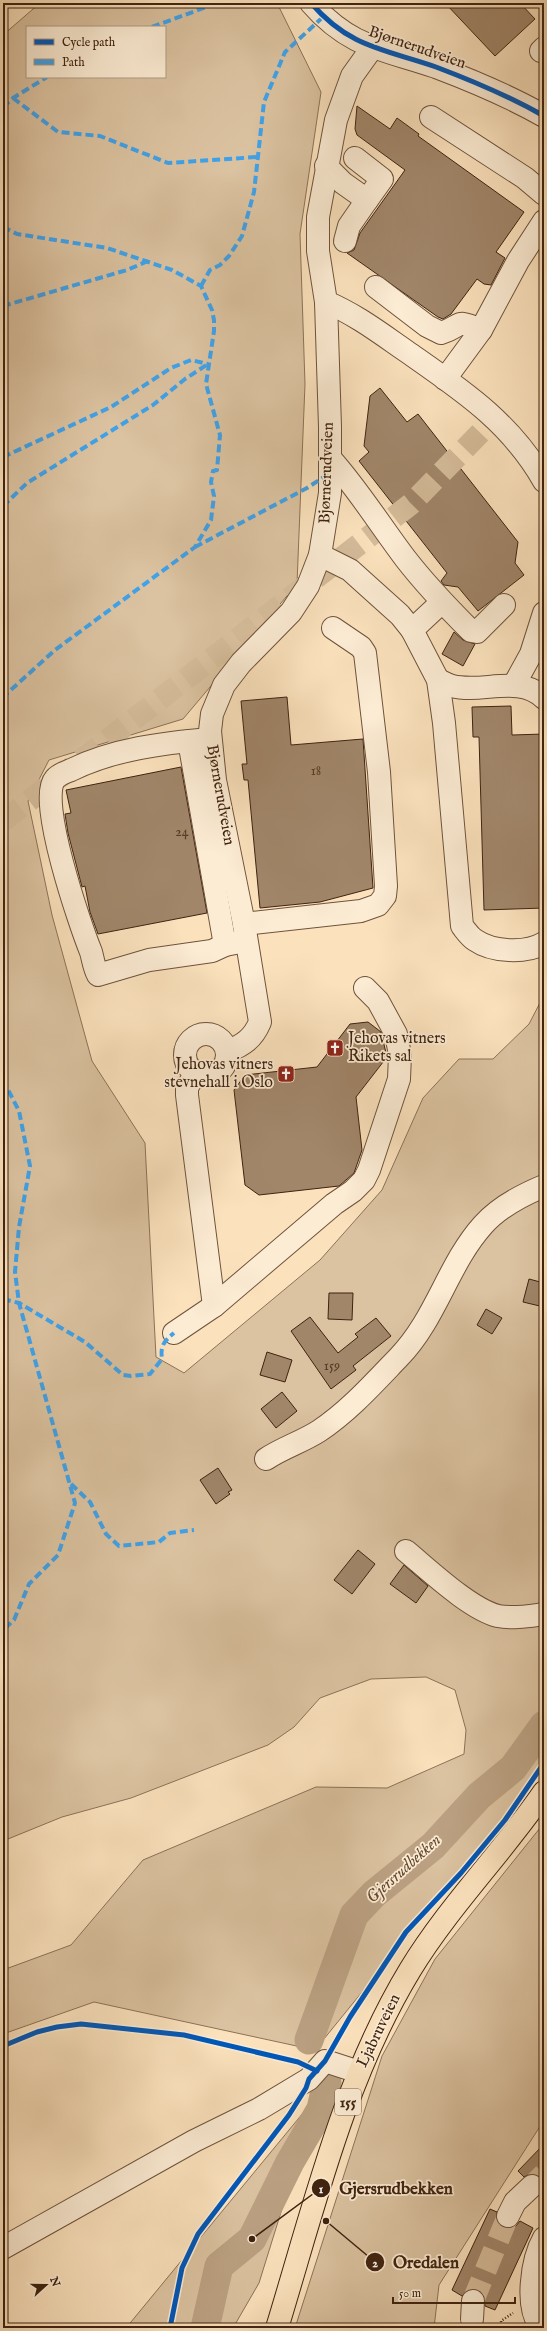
<svg xmlns="http://www.w3.org/2000/svg" width="547" height="2331" font-family="'IM FELL English',serif">
<style>
.green{fill:#dbc2a0;stroke:#8d7258;fill-rule:evenodd}
.lines{fill:none;stroke-linecap:round;stroke-linejoin:round}
.river{stroke:#bba182;stroke-width:29}
.building{fill:#a1866a;stroke:#3f2310}
.minor-tunnel{stroke:#d5bc9a;stroke-width:22;stroke-dasharray:22 11;stroke-linecap:butt}
.minor-casing{stroke:#6e533b;stroke-width:24}
.major-casing{stroke:#3f2310;stroke-width:24}
.path{stroke:#3f2310;stroke-width:2.5;stroke-dasharray:1 2;stroke-linecap:butt}
.minor{stroke:#fcecd4;stroke-width:22}
.major{stroke:#fbe2bd;stroke-width:22}
.quiet{stroke:#3fa2ea;stroke-width:4;stroke-dasharray:8 4;stroke-linecap:butt}
.cycleway-casing{stroke:#fcecd4;stroke-width:8}
.cycleway{stroke:#0057b8;stroke-width:5}
.labels{text-anchor:middle;dominant-baseline:central;stroke-width:3.5;stroke-linejoin:round;paint-order:stroke}
.number-label{font-size:14px;fill:#583c26}
.shield{fill:#fcecd4;stroke:#785f4b;stroke-width:1}
.shield-label{font-size:15px;font-weight:bold;fill:#3f2310}
.street-label{font-size:16px;fill:#3f2310;stroke:#fcecd4}
.poi-label{font-size:16px;fill:#3f2310;stroke:#fcecd4;text-anchor:start}
.water-label{font-size:17px;font-style:italic;fill:#644932;stroke:#fcecd4}
.leader{fill:none;stroke:#3f2310;stroke-width:1.5}
.callout-dot{fill:#3f2310;stroke:#fcecd4;stroke-width:1.5}
.mark-label{font-size:12px;text-anchor:middle;font-weight:bold;fill:#fff}
.callout-label{font-size:17px;text-anchor:middle;font-weight:bold;fill:#3f2310;stroke:#fcecd4;stroke-width:3.5;stroke-linejoin:round;paint-order:stroke}
</style>
<rect width="100%" height="100%" fill="#fbe2bd"/>
<filter id="stains"><feTurbulence type="fractalNoise" baseFrequency=".005" numOctaves="4"/><feColorMatrix values="0 0 0 0 .2 0 0 0 0 .09 0 0 0 0 .02 0 0 0 .5 -.17"/></filter>
<radialGradient id="worn" r=".72"><stop offset=".6" stop-color="#630" stop-opacity="0"/><stop offset="1" stop-color="#630" stop-opacity=".3"/></radialGradient>
<g class="green">
<path d="M40 3H277L321 92 300 234 305 384 297 584 183 719 49 760 28 801 52 915 92 1061 145 1143 156 1357 184 1373 320 1260 382 1190 423 1098 459 1059H493L529 1024 544 995V1764L534 1780 315 2050 94 2002 3 2034V1970L71 1945 143 1860 316 1787 387 1788 464 1754 466 1730 455 1690 426 1677 371 1679 320 1698 294 1727 268 1745 131 1798 62 1817 3 1841V35ZM27 27H165V77H27Z"/>
<polygon points="544,1823 544,2120 439,2285 434,2328 295,2328 382,2056 435,1959"/>
<polygon points="317,2096 259,2283 233,2328 126,2328"/>
</g>
<g class="lines">
<g class="river">
<polyline points="309,2040 354,1915 374,1894 433,1846 479,1796 513,1768 544,1725"/>
<polyline points="205,2328 219,2266 252,2239 290,2162 321,2109 327,2082"/>
</g>
</g>
<g class="building">
<polygon points="445,3 520,3 535,19 495,56"/>
<polygon points="357,106 390,129 397,118 419,134 418,136 524,212 496,252 505,258 491,285 484,284 477,279 451,314 443,319 438,317 347,253 354,250 360,233 405,170 357,135 355,129"/>
<polygon points="380,388 407,422 418,414 518,542 515,563 524,575 478,611 458,587 444,585 441,581 447,573 359,461 369,452 364,446 370,396"/>
<polygon points="454,632 463,640 475,644 463,666 442,654"/>
<polygon points="287,697 291,745 363,739 373,888 320,902 260,908 248,780 244,780 242,764 247,764 241,701"/>
<polygon points="511,706 512,735 544,734 544,908 484,910 479,737 473,737 472,707"/>
<polygon points="181,767 207,913 98,934 90,912 85,886 82,887 68,833 65,814 71,813 66,790"/>
<polygon points="368,1022 381,1032 387,1057 356,1097 362,1150 354,1173 339,1186 259,1195 245,1185 234,1090 245,1075 317,1067 350,1024"/>
<polygon points="529,1279 544,1283 544,1307 523,1302"/>
<polygon points="329,1293 353,1293 352,1320 328,1319"/>
<polygon points="486,1309 502,1318 492,1334 477,1325"/>
<polygon points="310,1317 338,1353 358,1337 355,1334 376,1318 391,1336 353,1366 356,1370 331,1389 291,1331"/>
<polygon points="267,1352 292,1360 285,1382 260,1375"/>
<polygon points="282,1392 297,1411 276,1428 261,1409"/>
<polygon points="218,1468 232,1490 228,1492 230,1494 216,1504 200,1480"/>
<polygon points="358,1550 375,1564 352,1594 334,1580"/>
<polygon points="404,1565 428,1586 416,1603 390,1584"/>
<polygon points="544,2144 544,2183 536,2174 530,2174 524,2177 518,2171"/>
<polygon points="490,2209 497,2212 497,2223 503,2227 515,2227 520,2221 533,2228 495,2310 485,2306 484,2296 479,2290 468,2290 462,2296 452,2290"/>
</g>
<g class="lines">
<g class="minor-tunnel">
<polyline points="3,821 411,504 489,424"/>
<polyline points="532,2186 544,2174"/>
<polyline points="473,2301 508,2216"/>
</g>
<defs>
<g id="minor">
<path d="M311 3C350 48 384 49 436 67 473 81 509 96 544 116"/>
<polyline points="541,51 544,48"/>
<polyline points="431,117 525,178 544,194"/>
<polyline points="355,158 382,179 367,200"/>
<polyline points="326,166 343,183 367,200 349,226 345,241"/>
<path d="M376 287 427 326 441 333C464 326 453 318 481 330"/>
<path d="M326 302C355 314 380 333 406 351 460 389 510 421 544 481"/>
<polyline points="445,379 481,330 518,261 544,221"/>
<path d="M330 458C358 489 380 525 405 558 425 584 448 608 471 631L477 632 504 605"/>
<path d="M320 555 350 570 400 615 412 630 438 680 444 723 462 926C466 931 470 937 475 940 492 952 526 954 544 943"/>
<polyline points="412,630 442,602"/>
<path d="M438 680C443 682 448 685 452 686 482 694 519 674 544 698"/>
<polyline points="514,685 531,654 544,613"/>
<path d="M210 739C163 743 114 749 71 770 66 772 59 774 55 779 37 799 80 925 91 952 93 959 94 968 98 975L149 960 212 951 225 945 246 941"/>
<polyline points="189,741 225,945"/>
<polyline points="244,924 361,911 378,905 385,896 386,886 379,772 365,653 361,647 333,628"/>
<circle cx="206" cy="1055" r="21"/>
<path d="M227 1052C243 1045 253 1039 260 1022L244 924 215 780 210 731 212 714 224 685 241 663 291 612 308 586 320 555 330 493V427L326 302 318 251V217L336 120 352 76 372 48"/>
<polyline points="196,1074 187,1087 187,1095 214,1306"/>
<polyline points="174,1333 214,1306 334,1204 353,1191 364,1180 369,1170 399,1079 400,1055 396,1034 378,1001 365,988"/>
<path d="M266 1459C282 1448 302 1442 319 1431 349 1411 374 1383 399 1357 436 1319 448 1264 483 1225 499 1207 522 1195 544 1186"/>
<path d="M406 1551C429 1570 470 1609 498 1616 513 1619 529 1616 544 1614"/>
<polyline points="508,2216 515,2202 532,2186"/>
<polyline points="3,2248 194,2141 259,2109 309,2079 325,2061 359,2072"/>
<polyline points="472,2319 473,2301"/>
<path d="M542 2328C524 2309 532 2259 544 2238"/>
</g>
<path id="major" d="M277 2328C314 2207 344 2079 410 1970 449 1906 502 1853 544 1792"/>
</defs>
<use href="#minor" class="minor-casing"/>
<use href="#major" class="major-casing"/>
<polyline class="path" points="502,2328 501,2321 513,2313"/>
<use href="#minor" class="minor"/>
<use href="#major" class="major"/>
<g class="quiet">
<polyline points="152,27 217,3"/>
<polyline points="13,98 58,132 100,136 168,163 257,157"/>
<polyline points="3,107 13,98 47,77"/>
<polyline points="3,227 17,234 107,248 172,270 201,286 212,310 214,320 214,331 206,384 220,435 217,470 213,471 211,482 214,496 211,520 195,547 55,650 3,697"/>
<polyline points="201,286 210,270 220,265 229,256 242,236 254,192 264,102 285,52 323,17"/>
<polyline points="3,306 127,270 148,261"/>
<polyline points="3,457 111,407 171,368 191,360 208,364"/>
<polyline points="3,506 27,483 153,405 185,379 208,364"/>
<polyline points="195,547 307,488 330,473"/>
<polyline points="3,1080 19,1111 30,1166 19,1227 15,1272 19,1303 75,1503 58,1555 29,1584 14,1620 3,1630"/>
<path d="M3 1299 19 1303 85 1342 123 1375 131 1376 150 1374 162 1359C160 1346 164 1341 174 1333"/>
<polyline points="71,1484 90,1502 106,1534 119,1546 159,1542 170,1533 194,1530"/>
</g>
<defs>
<g id="cycleway">
<path d="M311 3C350 48 384 49 436 67 473 81 509 96 544 116"/>
<polyline points="3,2046 37,2032 57,2027 81,2024 184,2035 298,2062 317,2071"/>
<polyline points="170,2328 182,2268 198,2234 289,2115 306,2088 309,2079 325,2061 350,2017 406,1932 461,1873 505,1820 544,1763"/>
</g>
</defs>
<use href="#cycleway" class="cycleway-casing"/>
<use href="#cycleway" class="cycleway"/>
</g>
<defs>
<symbol id="church-square" viewBox="-11 -11 22 22"><rect x="-9" y="-9" width="18" height="18" rx="4" fill="#8f2418" stroke="#fcecd4"/><path d="M-1.2-6h2.4v3.5h3.3v2.4h-3.3V6h-2.4V-.1h-3.3v-2.4h3.3Z" fill="#fff"/></symbol>
</defs>
<g fill-rule="evenodd">
<use href="#church-square" x="325" y="1038" width="20" height="20"/>
<use href="#church-square" x="276" y="1064" width="20" height="20"/>
</g>
<g class="labels">
<g class="number-label">
<text x="316" y="771">18</text>
<text x="182" y="832">24</text>
<text x="332" y="1366">159</text>
</g>
<rect class="shield" x="335" y="2089" width="26" height="26" rx="3"/>
<g class="shield-label">
<text x="348" y="2102">155</text>
</g>
<g class="street-label">
<text transform="translate(417 48) rotate(19)">Bjørnerudveien</text>
<text transform="translate(327 473) rotate(-88)">Bjørnerudveien</text>
<text transform="translate(220 795) rotate(80)">Bjørnerudveien</text>
<text transform="translate(379 2031) rotate(-64)">Ljabruveien</text>
</g>
<g class="poi-label">
<text x="348" y="1039">Jehovas vitners<tspan x="348" dy="18">Rikets sal</tspan></text>
<text x="273" y="1065" text-anchor="end">Jehovas vitners<tspan x="273" dy="18">stevnehall i Oslo</tspan></text>
</g>
<g class="water-label">
<text transform="translate(404 1869) rotate(-42)">Gjersrudbekken</text>
</g>
</g>
<path class="leader" d="M252 2239L321 2188M326 2221L375 2262"/>
<g class="callout-dot">
<circle cx="252" cy="2239" r="4"/>
<circle cx="326" cy="2221" r="4"/>
<circle cx="321" cy="2188" r="10"/>
<circle cx="375" cy="2262" r="10"/>
</g>
<g class="mark-label">
<text x="321" y="2193">1</text>
<text x="375" y="2267">2</text>
</g>
<g class="callout-label">
<text x="396" y="2194">Gjersrudbekken</text>
<text x="426" y="2268">Oredalen</text>
</g>
<rect width="547" height="2331" fill="none" stroke="#fbe2bd" stroke-width="16"/>
<rect x="4" y="4" width="539" height="2323" fill="none" stroke="#3f2310" stroke-width="2"/>
<rect x="8" y="8" width="531" height="2315" fill="none" stroke="#3f2310"/>
<rect x="26" y="26" width="140" height="52" fill="#fcecd4" stroke="#b09c86"/>
<rect x="34" y="39" width="20" height="6" fill="#0057b8" stroke="#b09c86"/>
<text x="62" y="46" font-size="12" fill="#3f2310">Cycle path</text>
<rect x="34" y="59" width="20" height="6" fill="#3fa2ea" stroke="#b09c86"/>
<text x="62" y="66" font-size="12" fill="#3f2310">Path</text>
<g transform="translate(46 2285) rotate(69)" stroke="#fcecd4" stroke-width="3" paint-order="stroke">
<path d="M0-3L7 15L0 10L-7 15Z" fill="#3f2310"/>
<text y="-6" font-size="11" font-weight="bold" text-anchor="middle" fill="#3f2310">N</text>
</g>
<path d="M393 2297v6h122v-6" fill="none" stroke="#3f2310" stroke-width="2"/>
<text x="399" y="2297" font-size="12" fill="#3f2310" stroke="#fcecd4" stroke-width="3" paint-order="stroke">50 m</text>
<rect width="100%" height="100%" filter="url(#stains)"/>
<rect width="100%" height="100%" fill="url(#worn)"/>
</svg>
